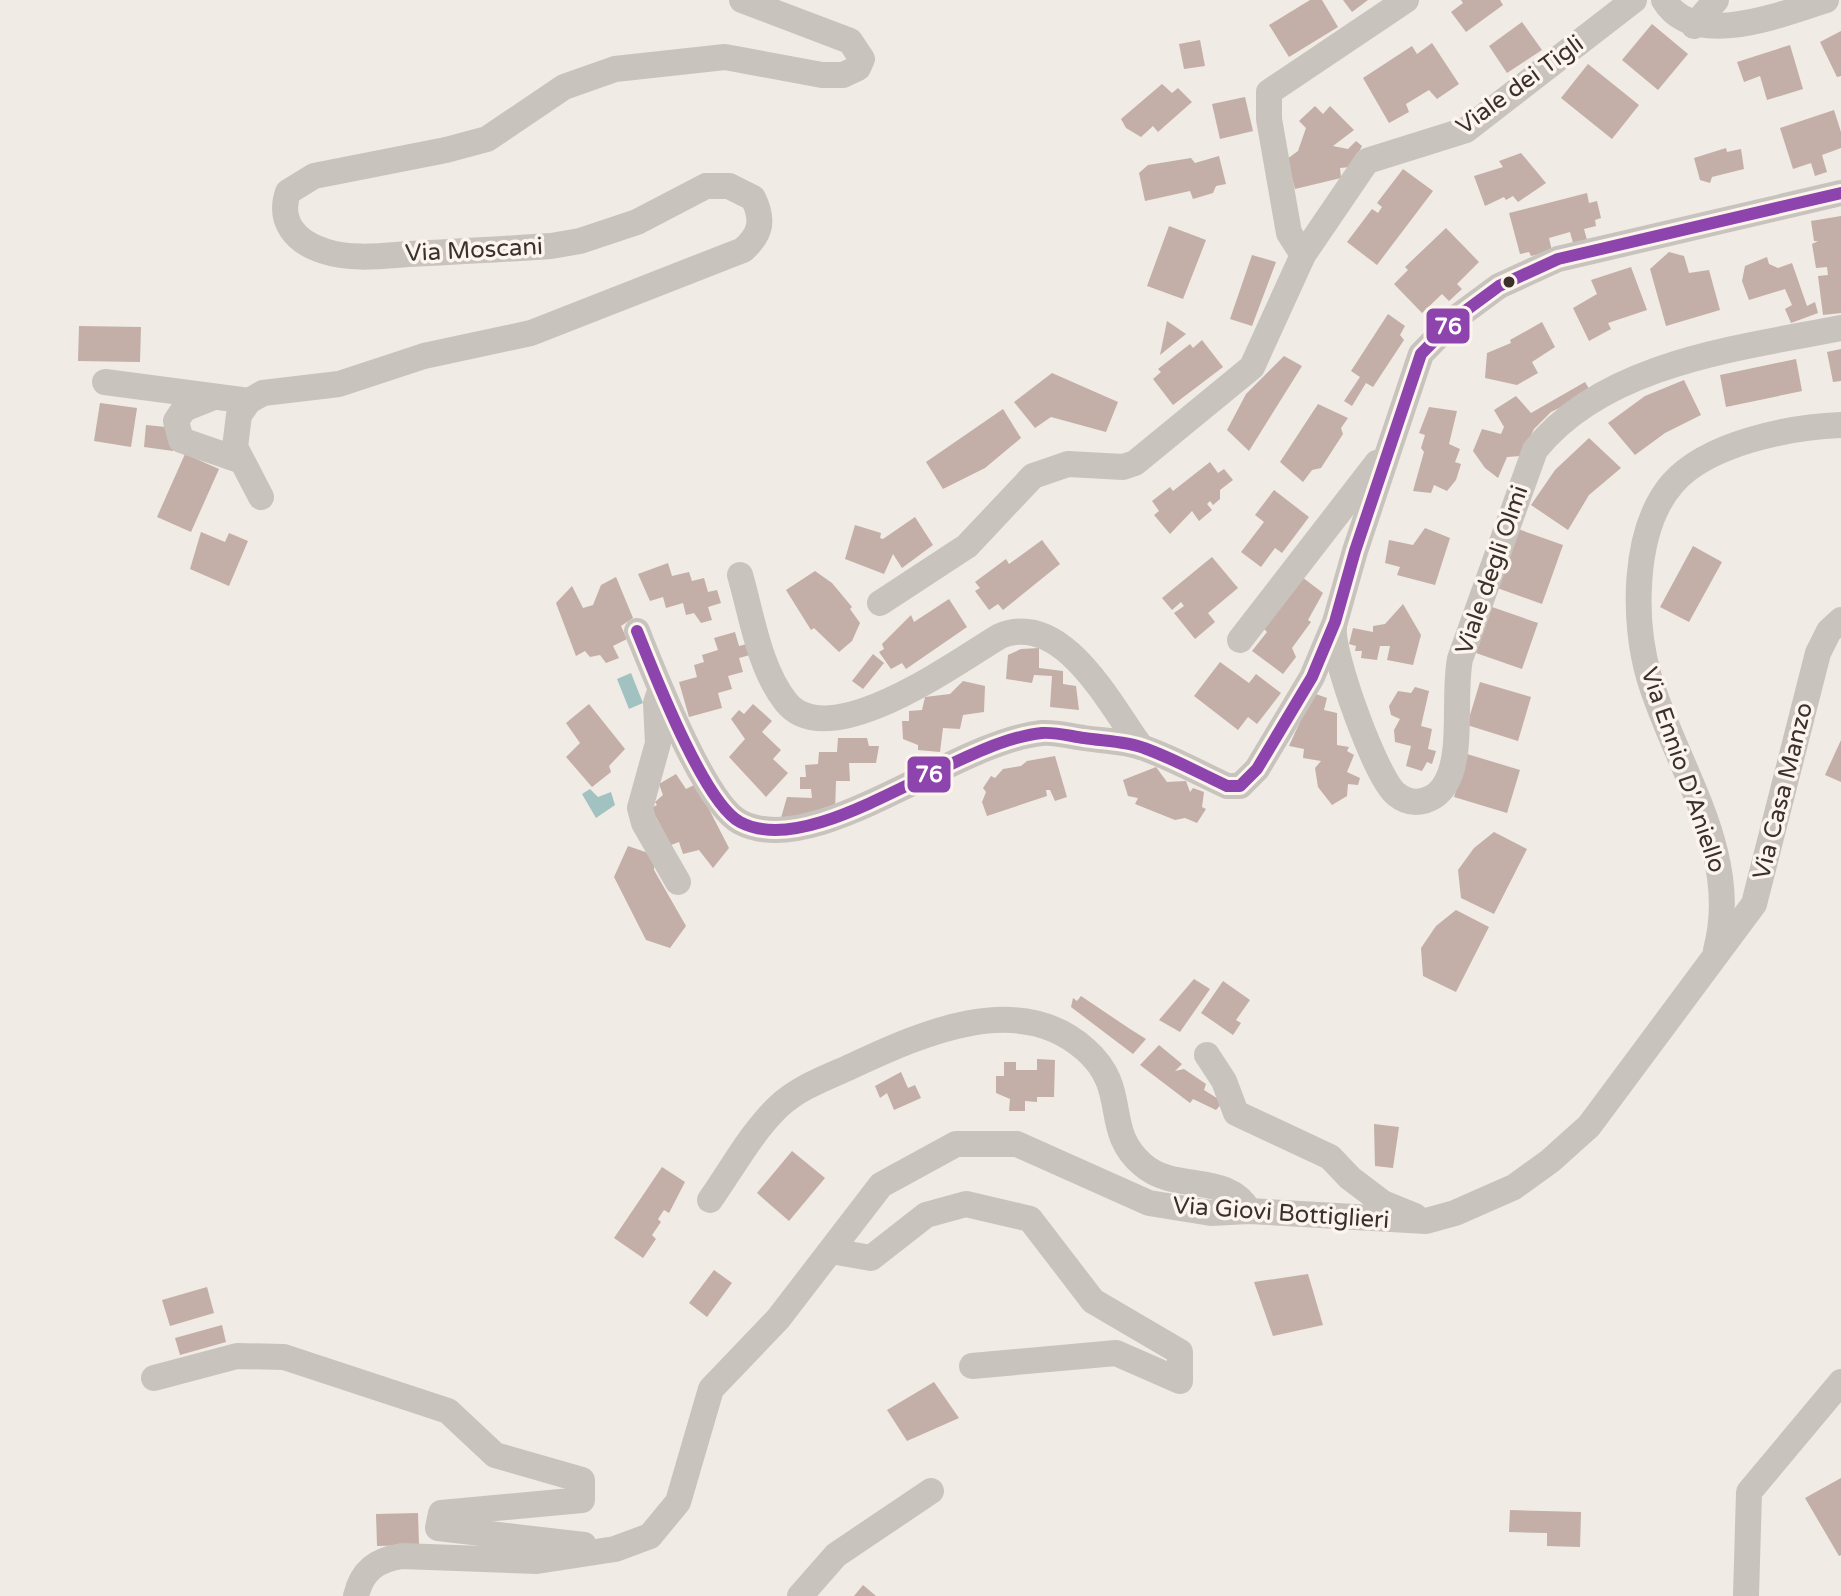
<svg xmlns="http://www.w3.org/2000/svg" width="1841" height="1596" font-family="'Varela Round',sans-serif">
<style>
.water{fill:#a1c2c1}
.building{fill:#c3afa7}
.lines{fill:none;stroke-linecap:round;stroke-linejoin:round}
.minor{stroke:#c9c3be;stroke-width:26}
.bus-1-casing{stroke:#fbf5ee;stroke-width:18}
.bus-1{stroke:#8e44ad;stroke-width:12}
.bus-dot{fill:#3b302b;stroke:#fbf5ee;stroke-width:3}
.labels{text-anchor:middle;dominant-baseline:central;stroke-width:7;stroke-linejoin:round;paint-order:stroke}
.street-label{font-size:24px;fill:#3b302b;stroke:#fbf5ee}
.line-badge{stroke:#fbf5ee;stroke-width:3}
.badge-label{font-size:22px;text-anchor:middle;font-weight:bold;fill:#fff}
</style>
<rect width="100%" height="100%" fill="#f0ebe5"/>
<g class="water">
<polygon points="631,673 643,703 629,709 617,679"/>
<polygon points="590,789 598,797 611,792 615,805 596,818 582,794"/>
</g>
<g class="building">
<polygon points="1310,0 1322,0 1338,27 1289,57 1269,25"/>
<polygon points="1343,0 1368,0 1352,12"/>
<polygon points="1461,0 1500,0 1503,5 1466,32 1451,12 1463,3"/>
<polygon points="1522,22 1542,50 1507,73 1489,46"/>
<polygon points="1652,24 1688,54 1658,90 1622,60"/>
<polygon points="1841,31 1841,76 1837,77 1820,42"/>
<polygon points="1200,40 1205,66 1184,69 1179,44"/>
<polygon points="1432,43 1459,84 1437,99 1429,90 1406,104 1409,112 1389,123 1363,78 1412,46 1417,54"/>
<polygon points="1790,45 1803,89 1767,100 1760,76 1744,82 1737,62"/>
<polygon points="1588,64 1639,105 1612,139 1561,98"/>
<polygon points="1162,84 1172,93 1178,88 1192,102 1158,132 1153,126 1141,137 1126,128 1121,119"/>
<polygon points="1245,97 1253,131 1220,139 1212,104"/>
<polygon points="1315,106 1323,114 1330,106 1354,130 1333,146 1348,149 1356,141 1362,146 1351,167 1340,168 1341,178 1295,189 1287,159 1298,151 1306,128 1299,121"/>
<polygon points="1834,110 1841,132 1841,148 1822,155 1827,172 1815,176 1811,163 1793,169 1780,128"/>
<polygon points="1726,148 1727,152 1741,149 1744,169 1712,177 1710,183 1700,180 1694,158"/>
<polygon points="1521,153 1546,183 1518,202 1513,196 1506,200 1504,197 1485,206 1474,176 1503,167 1499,161"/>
<polygon points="1219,156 1226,184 1216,186 1213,193 1193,199 1190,191 1145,201 1139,173 1148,165 1191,158 1195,163"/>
<polygon points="1403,169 1433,191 1377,265 1347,242 1372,209 1378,213 1382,207 1377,203"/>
<polygon points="1587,193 1589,203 1597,201 1601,218 1595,220 1596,226 1584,229 1587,240 1573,243 1570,232 1549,238 1552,251 1531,256 1529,252 1520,254 1509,213"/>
<polygon points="1841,216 1841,313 1823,315 1818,276 1828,275 1827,267 1816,268 1812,244 1818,241 1814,241 1811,221"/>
<polygon points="1169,226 1206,240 1183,299 1147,286"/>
<polygon points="1446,228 1479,262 1457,284 1462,289 1449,301 1442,294 1422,313 1394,284 1408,270 1405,267"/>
<polygon points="1669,252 1684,256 1689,273 1709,270 1720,310 1666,326 1650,269"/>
<polygon points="1252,255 1276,262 1252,326 1230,319"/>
<polygon points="1767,257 1769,264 1778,268 1792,263 1807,306 1815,302 1818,313 1791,323 1785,309 1792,305 1785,289 1749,300 1742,281 1745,266"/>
<polygon points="1631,267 1647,310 1608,323 1611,329 1589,341 1573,308 1597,294 1591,280"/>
<polygon points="1388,314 1405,326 1400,335 1404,340 1373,387 1366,383 1352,406 1344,401 1360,377 1351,371"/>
<polygon points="1167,321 1186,334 1160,355"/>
<polygon points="1542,322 1555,347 1532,362 1538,373 1517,385 1485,378 1487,353 1511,343 1510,340"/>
<polygon points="79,326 141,327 140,362 78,361"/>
<polygon points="1202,340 1223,367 1173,405 1153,379 1161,372 1158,369 1190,344 1193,348"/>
<polygon points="1841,349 1841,381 1833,382 1827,352"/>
<polygon points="1284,356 1302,366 1249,451 1227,430 1246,394"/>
<polygon points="1796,359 1802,391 1726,407 1720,375"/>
<polygon points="1052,373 1118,402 1106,432 1051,417 1035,428 1014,402"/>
<polygon points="1684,380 1701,415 1665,433 1635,455 1608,423 1645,396"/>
<polygon points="1585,382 1591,392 1551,412 1534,429 1521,456 1507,457 1498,478 1485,468 1473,451 1482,429 1501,434 1504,427 1494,410 1516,396 1531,413"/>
<polygon points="100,403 137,408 131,447 94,441"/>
<polygon points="1318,404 1348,418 1341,428 1343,434 1321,468 1312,470 1303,482 1280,462"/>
<polygon points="1429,407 1457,411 1449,444 1460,449 1455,462 1461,464 1456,480 1447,491 1434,485 1431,493 1413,491 1424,452 1421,448 1425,435 1419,433"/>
<polygon points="1003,409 1021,438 985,468 943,489 926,462"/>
<polygon points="146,425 176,428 173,451 144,447"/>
<polygon points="1589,438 1621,468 1589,495 1568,530 1531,505 1555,470"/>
<polygon points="185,454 219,469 191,532 157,517"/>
<polygon points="1210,462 1218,473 1224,469 1233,480 1220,490 1220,499 1213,505 1210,501 1207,504 1212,510 1199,521 1192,511 1170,534 1154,515 1159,511 1152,501 1170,487 1173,491"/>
<polygon points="1274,490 1309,517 1282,553 1275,548 1261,567 1241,552 1264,522 1255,515"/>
<polygon points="915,517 933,545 902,568 893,554 884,574 845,559 855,525 881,533 880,538 883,539"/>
<polygon points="1425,528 1450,538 1435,585 1397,575 1400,567 1385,563 1389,540 1413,545"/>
<polygon points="1518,529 1563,545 1542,604 1497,588"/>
<polygon points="201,532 225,542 229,533 248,541 229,586 190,569"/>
<polygon points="1042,540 1060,564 1003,610 998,604 989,610 975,591 980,588 975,582 1006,559 1009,564"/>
<polygon points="1693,546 1722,562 1689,622 1660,607"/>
<polygon points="1212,557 1238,588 1208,613 1215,622 1195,639 1174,613 1184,606 1181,602 1172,610 1162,598"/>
<polygon points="668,563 672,576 689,572 692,581 704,578 708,592 717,590 721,603 708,607 712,620 701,623 694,613 686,615 683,603 666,608 663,597 650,601 638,574"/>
<polygon points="815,571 832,583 852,607 850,609 860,623 852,641 839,652 814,628 811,630 786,590"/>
<polygon points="616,577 633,618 621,626 627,639 613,646 619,658 606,663 600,655 590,657 585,651 576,656 556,603 572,586 583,608 593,605 601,585"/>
<polygon points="1302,577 1323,593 1308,620 1311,622 1292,648 1296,657 1283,674 1252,651 1267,632 1263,628"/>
<polygon points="949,599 967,627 906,669 902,663 891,669 879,652 884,649 882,644 911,615 914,622"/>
<polygon points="1403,604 1421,635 1413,665 1387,660 1390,646 1380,646 1377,660 1361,658 1362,651 1355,651 1356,646 1349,644 1353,628 1373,632 1373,626 1385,624"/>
<polygon points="1492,607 1538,623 1522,669 1476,653"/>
<polygon points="735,632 739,646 747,644 750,655 739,658 743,672 728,676 732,689 718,693 722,708 689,717 679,682 697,677 694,665 704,662 702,655 718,650 714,638"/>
<polygon points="1039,648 1039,668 1063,671 1063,684 1076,686 1079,710 1050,707 1052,676 1034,675 1032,683 1006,679 1008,655 1021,649"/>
<polygon points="873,654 884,663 863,689 852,681"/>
<polygon points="1220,662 1249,683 1256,674 1281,693 1257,724 1248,717 1238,730 1194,696"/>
<polygon points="963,681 985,686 984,712 963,715 960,729 943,728 940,752 918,750 918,745 903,739 902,721 909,721 909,711 922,710 925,697 950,694"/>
<polygon points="1480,682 1531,697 1518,741 1467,725"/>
<polygon points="1415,687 1429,691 1421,726 1432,729 1428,749 1436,751 1432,764 1427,762 1422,771 1406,766 1411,746 1395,742 1394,730 1400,719 1391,715 1389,706 1398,691 1411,693"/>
<polygon points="1313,693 1327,698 1324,710 1337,713 1337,745 1349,747 1347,751 1354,755 1347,772 1360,778 1358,785 1348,784 1347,796 1332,805 1318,787 1315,768 1321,761 1303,758 1304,749 1289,746"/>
<polygon points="589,704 625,749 609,766 611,772 592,787 566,757 580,743 566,723"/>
<polygon points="753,704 772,721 762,732 781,750 773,759 788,773 766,797 729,757 745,739 731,719 739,710 744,714"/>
<polygon points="838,738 867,738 869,746 879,746 876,763 849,763 850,781 836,781 835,812 781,818 787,797 812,798 811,789 800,789 800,777 806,777 805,765 818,764 819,752 837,752"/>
<polygon points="1841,740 1841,782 1825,775"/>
<polygon points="1467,754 1520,770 1507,813 1454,797"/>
<polygon points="1055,756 1067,797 1055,801 1050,790 1046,790 1047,796 987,816 982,802 986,792 983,788 991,776 995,778 1003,769 1021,766 1027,761"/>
<polygon points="1156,767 1167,782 1186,781 1190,792 1193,788 1204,792 1202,807 1206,809 1197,823 1185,818 1175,820 1135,804 1138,798 1128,796 1123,780"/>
<polygon points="676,774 686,789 696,784 729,848 713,868 699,850 683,854 679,842 671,845 651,808 657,805 655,802 663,795 659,784"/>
<polygon points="1494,832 1527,849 1494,914 1461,898 1458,870 1474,848"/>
<polygon points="628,846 654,855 654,870 686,926 670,948 646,940 614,877"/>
<polygon points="1456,910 1489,927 1456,992 1423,976 1421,948 1436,926"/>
<polygon points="1194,979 1210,989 1180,1032 1159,1020"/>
<polygon points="1223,981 1250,1000 1236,1020 1241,1023 1233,1035 1201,1013"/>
<polygon points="1081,996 1130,1029 1146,1039 1133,1054 1071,1007 1073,998 1077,1001"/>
<polygon points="1159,1045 1182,1064 1175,1071 1184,1069 1206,1084 1204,1090 1223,1102 1216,1110 1193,1099 1190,1103 1140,1065"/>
<polygon points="1037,1059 1055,1060 1054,1097 1037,1097 1037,1102 1025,1101 1025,1111 1009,1111 1010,1099 996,1093 996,1076 1004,1076 1004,1062 1016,1062 1016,1070 1037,1070"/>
<polygon points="901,1072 908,1088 915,1085 921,1098 894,1110 887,1093 880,1098 875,1086"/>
<polygon points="1374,1124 1399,1127 1393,1168 1375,1166"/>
<polygon points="792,1151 825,1178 789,1221 757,1193"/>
<polygon points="662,1167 685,1182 669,1213 664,1210 658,1219 661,1222 652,1235 656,1239 643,1258 614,1238"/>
<polygon points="714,1270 732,1283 707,1317 689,1303"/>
<polygon points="1308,1274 1323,1325 1273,1336 1254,1282"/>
<polygon points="207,1287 214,1313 170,1326 162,1300"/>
<polygon points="222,1325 226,1342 180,1355 175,1338"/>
<polygon points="934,1382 959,1418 907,1441 887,1410"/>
<polygon points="1841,1478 1841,1555 1839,1556 1805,1498"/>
<polygon points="1510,1510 1581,1512 1580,1547 1547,1546 1547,1533 1509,1532"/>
<polygon points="418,1513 419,1545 377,1546 376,1514"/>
<polygon points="863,1585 876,1596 854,1596"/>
</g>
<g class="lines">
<g class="minor">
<path d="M1664 0C1694 50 1782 14 1826 0"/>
<polyline points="1694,26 1716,0"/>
<polyline points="1303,255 1289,233 1269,119 1269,92 1406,0"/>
<polyline points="105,382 249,401"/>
<polyline points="214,397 184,409 176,421 181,440 239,460"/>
<path d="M261 497 235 447 239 415 249 401 263 393 339 384 424 356 531 333 743 250C761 234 764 220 753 198L729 186H706L637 222 580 241 551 246C504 249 457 252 409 254 382 256 350 260 324 251 295 242 278 221 288 192L314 176 446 150 487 139 564 87 615 69 725 57 822 75H843L858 68 862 59 850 41 742 0"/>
<path d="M740 575C752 616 759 668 786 702 829 756 958 661 1000 636 1063 610 1110 705 1141 747"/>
<polyline points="880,603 967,546 1033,476 1068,464 1123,467 1135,463 1252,367 1303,255 1367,161 1466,130 1634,0"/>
<path d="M1334 628C1331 653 1376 778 1396 794 1414 809 1437 801 1447 781 1463 751 1453 695 1460 659L1535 450C1604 363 1739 348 1841 328"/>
<path d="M637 631C654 673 704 803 740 822 815 862 955 741 1042 733 1055 732 1070 736 1084 738 1103 741 1126 741 1144 748 1172 758 1199 773 1227 786H1240L1257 769 1312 677 1335 622 1355 551 1421 354 1457 317 1499 286 1558 259 1841 193"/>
<polyline points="1240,640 1377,463"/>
<polyline points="660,691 656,703 658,743 640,808 644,823 678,882"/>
<path d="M1716 950C1742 853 1676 768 1649 677 1633 622 1632 531 1672 484 1707 443 1790 427 1841 425"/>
<polyline points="1207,1055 1224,1081 1236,1113 1330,1157 1350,1178 1383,1203 1415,1216"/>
<path d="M710 1200C732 1169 751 1133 778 1107 799 1087 826 1078 852 1066 921 1034 1019 989 1086 1050 1131 1090 1101 1129 1143 1165 1175 1193 1228 1172 1249 1211"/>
<polyline points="831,1251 871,1258 926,1215 966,1204 1030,1219 1093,1301 1180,1352 1180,1381 1116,1353 972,1366"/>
<polyline points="154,1378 237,1356 284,1357 448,1411 495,1455 582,1480 582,1500 441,1513 438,1528 584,1545"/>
<path d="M356 1596C362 1570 377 1560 402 1556L537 1561 615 1549 650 1536 678 1502 711 1389 778 1319 881 1185 956 1144H1017L1149 1203 1211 1213 1249 1211 1426 1221 1455 1213 1514 1187 1550 1161 1589 1126 1754 904 1818 653 1829 631 1841 620"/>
<polyline points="800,1596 836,1555 931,1491"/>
<polyline points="1746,1596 1749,1492 1841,1382"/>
</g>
<defs>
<path id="bus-1" d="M637 631C654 673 704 803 740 822 815 862 955 741 1042 733 1055 732 1070 736 1084 738 1103 741 1126 741 1144 748 1172 758 1199 773 1227 786H1240L1257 769 1312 677 1335 622 1355 551 1421 354 1457 317 1499 286 1558 259 1841 193"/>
</defs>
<use href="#bus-1" class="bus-1-casing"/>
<use href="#bus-1" class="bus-1"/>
</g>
<circle class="bus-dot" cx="1509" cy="282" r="7"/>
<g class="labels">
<g class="street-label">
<text transform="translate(1520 85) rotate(-36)">Viale dei Tigli</text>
<text transform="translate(474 250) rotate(-3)">Via Moscani</text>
<text transform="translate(1492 570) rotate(-71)">Viale degli Olmi</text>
<text transform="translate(1683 770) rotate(71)">Via Ennio D'Aniello</text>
<text transform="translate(1783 791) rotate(-76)">Via Casa Manzo</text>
<text transform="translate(1281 1213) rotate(4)">Via Giovi Bottiglieri</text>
</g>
</g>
<g class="line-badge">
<rect x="1425" y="307" width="46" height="38" rx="8" fill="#8e44ad"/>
<rect x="906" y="755" width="46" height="39" rx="8" fill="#8e44ad"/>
</g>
<g class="badge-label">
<text x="1448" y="334">76</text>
<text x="929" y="782">76</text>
</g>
</svg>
